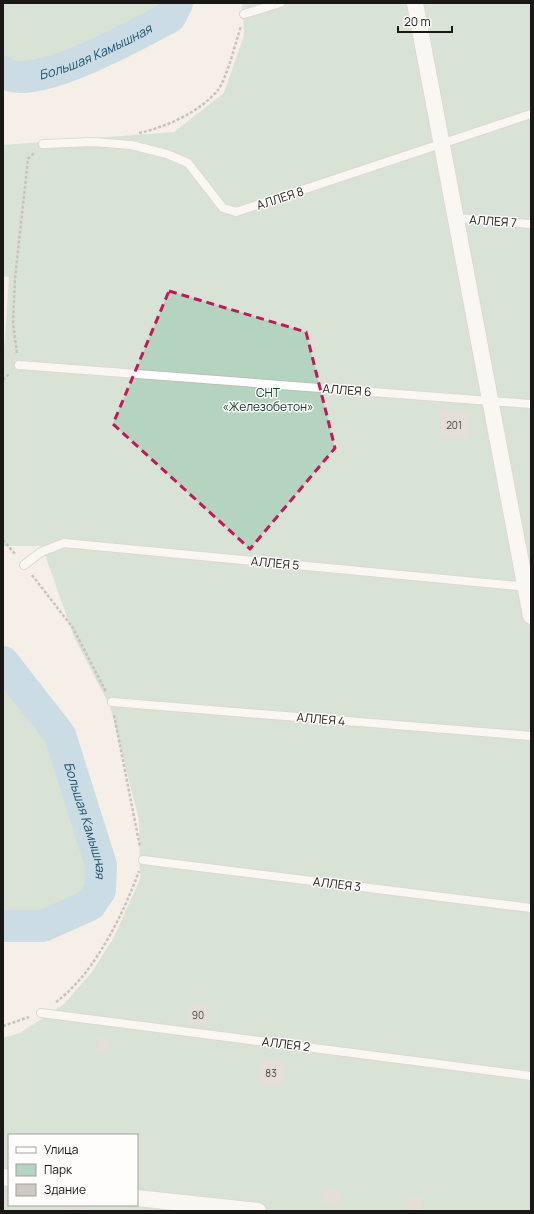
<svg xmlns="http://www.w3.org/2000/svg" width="534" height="1214" font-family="Manrope,sans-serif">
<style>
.green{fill:#b4d4bf;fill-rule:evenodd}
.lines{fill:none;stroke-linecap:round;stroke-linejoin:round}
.river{stroke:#97c5df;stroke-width:32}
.building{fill:#cec9c1}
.lane-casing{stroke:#c1bcb4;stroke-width:10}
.street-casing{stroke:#c1bcb4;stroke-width:18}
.path{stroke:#908c87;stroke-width:2.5;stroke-dasharray:3 2;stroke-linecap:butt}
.lane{stroke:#fff;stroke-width:8}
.street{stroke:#fff;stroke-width:16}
.marked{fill:none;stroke:#c2185b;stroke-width:3;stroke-dasharray:8 5;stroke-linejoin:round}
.labels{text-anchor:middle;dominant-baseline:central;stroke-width:3;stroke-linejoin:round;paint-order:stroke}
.number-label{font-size:10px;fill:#474441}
.street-label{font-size:12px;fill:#1a1816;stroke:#fefdfc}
.park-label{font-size:12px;fill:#0e4227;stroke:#fefdfc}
.water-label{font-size:13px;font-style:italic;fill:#1a526d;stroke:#fefdfc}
</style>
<rect width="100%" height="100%" fill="#f5efe7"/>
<g class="green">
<path d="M3 3H177L170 17C141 32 31 95 3 72Z"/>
<path d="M242 3H531V1211H3V1038L20 1033 64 1004 92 972 114 937 140 879 139 820 110 706 74 637 42 546H3V365L9 277 3 276V145L174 132 224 93 244 35ZM9 1135H137V1205H9Z"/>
<polygon points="3,662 60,735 101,865 100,890 90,905 43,926 3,926"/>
</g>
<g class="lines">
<g class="river">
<path id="s1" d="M3 72C31 95 141 32 170 17L177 3"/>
<path id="s2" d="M3 662 60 735 101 865 100 890 90 905 43 926H3"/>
</g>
</g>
<g class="building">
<polygon points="441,411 470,413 468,439 439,437"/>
<polygon points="189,1004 208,1006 206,1026 188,1024"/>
<polygon points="98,1037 108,1038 106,1051 97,1050"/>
<polygon points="261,1060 284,1061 282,1085 259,1084"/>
<polygon points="324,1189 339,1191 338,1206 322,1205"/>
<polygon points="422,1197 423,1211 407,1211 406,1198"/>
<polygon points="66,1205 86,1205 85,1211 65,1211"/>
</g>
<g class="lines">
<defs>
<g id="lane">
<polyline points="244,14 280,3"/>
<polyline points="43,144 93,142 131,145 167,154 188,163 223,208 236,212 531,114"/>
<polyline points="456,218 531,224"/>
<polyline points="19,365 531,404"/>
<polyline points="24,565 41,552 64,543 528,587"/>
<polyline points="112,702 531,736"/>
<polyline points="143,860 531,908"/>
<polyline points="41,1013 531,1076"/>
</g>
<g id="street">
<polyline points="415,3 531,616"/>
<polyline points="3,1177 9,1178"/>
<polyline points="137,1198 258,1211"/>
</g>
</defs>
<use href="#lane" class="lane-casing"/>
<use href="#street" class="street-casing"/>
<g class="path">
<path d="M139 133C166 127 200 112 218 90 227 78 236 41 241 26"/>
<polyline points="17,353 13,323 15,278 28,159 34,153"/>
<polyline points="3,380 10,373"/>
<polyline points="3,540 16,555"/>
<polyline points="32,575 73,628 106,692"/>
<polyline points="114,715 140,847"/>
<path d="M56 1002C94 974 123 915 139 871"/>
<polyline points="3,1026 29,1017"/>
</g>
<use href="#lane" class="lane"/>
<use href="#street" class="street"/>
</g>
<path d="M0 0H534V1214H0ZM169 291 306 332 335 448 250 549 113 424Z" fill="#f5efe7" fill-opacity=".55" fill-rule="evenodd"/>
<path class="marked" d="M169 291 306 332 335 448 250 549 113 424Z"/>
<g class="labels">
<g class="number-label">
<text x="454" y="425">201</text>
<text x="198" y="1015">90</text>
<text x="271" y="1073">83</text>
</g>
<g class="street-label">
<text transform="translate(280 198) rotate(-18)">АЛЛЕЯ 8</text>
<text transform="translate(493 221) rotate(4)">АЛЛЕЯ 7</text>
<text transform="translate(347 390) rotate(4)">АЛЛЕЯ 6</text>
<text transform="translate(275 563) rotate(5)">АЛЛЕЯ 5</text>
<text transform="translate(321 719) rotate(5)">АЛЛЕЯ 4</text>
<text transform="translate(337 884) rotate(7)">АЛЛЕЯ 3</text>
<text transform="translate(286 1044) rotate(7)">АЛЛЕЯ 2</text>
</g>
<g class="park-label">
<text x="268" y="392">СНТ<tspan x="268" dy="14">«Железобетон»</tspan></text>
</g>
<g class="water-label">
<text stroke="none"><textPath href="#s1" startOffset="98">Большая Камышная</textPath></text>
<text stroke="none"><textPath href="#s2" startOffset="182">Большая Камышная</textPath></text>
</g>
</g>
<rect width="534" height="1214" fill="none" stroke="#1a1816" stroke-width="8"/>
<rect x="8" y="1134" width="130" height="72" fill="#fefdfc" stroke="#a3a1a0"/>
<rect x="16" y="1147" width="20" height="6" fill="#ffffff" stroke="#a3a1a0"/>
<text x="44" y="1154" font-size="12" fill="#1a1816">Улица</text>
<rect x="16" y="1164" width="20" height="12" fill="#b4d4bf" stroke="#a3a1a0"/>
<text x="44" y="1174" font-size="12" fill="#1a1816">Парк</text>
<rect x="16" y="1184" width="20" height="12" fill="#cec9c1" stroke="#a3a1a0"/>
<text x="44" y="1194" font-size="12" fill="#1a1816">Здание</text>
<path d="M398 26v6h54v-6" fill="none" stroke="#1a1816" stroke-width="2"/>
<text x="404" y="26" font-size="12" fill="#1a1816" stroke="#fefdfc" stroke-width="3" paint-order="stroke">20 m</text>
</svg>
